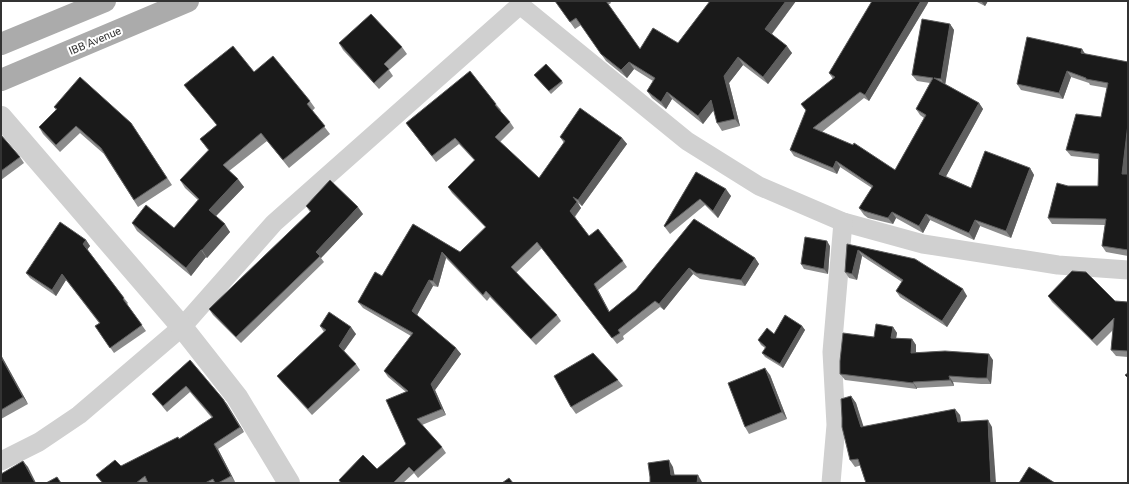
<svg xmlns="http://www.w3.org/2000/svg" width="1129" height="484" font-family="Roboto,sans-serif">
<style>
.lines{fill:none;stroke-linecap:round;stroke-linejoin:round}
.minor{stroke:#d0d0d0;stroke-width:19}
.tertiary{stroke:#d0d0d0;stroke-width:22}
.primary{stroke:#ababab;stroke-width:22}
.wall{fill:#8c8c8c}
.shaded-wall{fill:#5f5f5f}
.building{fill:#1a1a1a;stroke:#5f5f5f}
.labels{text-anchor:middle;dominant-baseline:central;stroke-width:4;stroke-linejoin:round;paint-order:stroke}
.street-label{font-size:11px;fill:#333;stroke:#fff}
</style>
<rect width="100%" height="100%" fill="#fff"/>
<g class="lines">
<g class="minor">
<polyline points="519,1 520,5 687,141 759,186 843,222 923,244 1058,265 1128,270"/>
<polyline points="1,461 39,442 79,415 182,327 274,223 520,5"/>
<polyline points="831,483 836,425 832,352 843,222"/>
</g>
<polyline class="tertiary" points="1,117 182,327 237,397 289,483"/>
<g class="primary">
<polyline points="1,44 105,1"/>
<polyline points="1,80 188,1"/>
</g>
</g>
<g class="wall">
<polygon points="555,1 610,1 611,3 608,5 640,49 678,43 710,1 796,1 772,34 792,53 768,84 743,65 729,83 740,126 722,131 717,123 714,110 703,124 672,99 666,109 652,98 647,91 653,81 634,69 627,78 606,61 581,25 575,29"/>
<polygon points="975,1 988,1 985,6"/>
<polygon points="928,3 869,101 864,98 822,132 895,170 924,118 920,115 916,109 930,83 917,81 912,75 950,24 954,30 945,84 979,103 983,109 946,176 971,188 1030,168 1034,175 1011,238 980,226 974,240 930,220 923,233 896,218 893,224 868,218 864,215 859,208 872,188 840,167 837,174 794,156 790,150 806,111 801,104 833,79 829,73"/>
<polygon points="339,43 402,47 407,54 389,70 393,76 379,89 343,50"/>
<polygon points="1085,54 1128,62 1128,167 1127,174 1128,174 1128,256 1106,252 1102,246 1105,225 1052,224 1048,218 1068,186 1098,186 1098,159 1071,156 1066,150 1101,117 1107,88 1090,85 1089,83 1071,77 1063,99 1021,90 1017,84"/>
<polygon points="254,72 310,101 315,108 312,111 330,134 289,168 267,141 229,171 244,187 216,216 230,232 207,258 206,257 191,276 137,231 132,223 174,228 198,200 185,188 180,180 208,150 200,139 217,125 190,92 184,85"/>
<polygon points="534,75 562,81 563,83 551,94"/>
<polygon points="496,104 501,110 500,111 510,122 514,128 500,142 539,178 564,143 560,137 622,138 627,144 582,206 578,203 581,208 575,217 589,236 623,261 627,267 598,290 609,312 636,290 694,219 755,258 759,264 745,286 700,279 693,274 664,310 660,307 623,336 624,339 617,344 542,248 516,273 557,315 561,321 536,345 490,297 487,301 446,258 438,287 433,286 417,315 456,348 461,354 435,390 446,415 422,425 442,447 446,453 418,478 414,473 403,483 341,483 339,480 377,469 406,444 406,392 388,377 384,371 411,336 363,308 358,302 382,276 413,224 460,252 485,227 452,193 448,187 474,160 459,144 436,162 406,123"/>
<polygon points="54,107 131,123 172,185 138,207 104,154 80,133 60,152 43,134 39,127 56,110"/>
<polygon points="1,135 20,157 24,163 1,180"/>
<polygon points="696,172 731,196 718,218 705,205 670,234 664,226"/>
<polygon points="306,206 363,214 321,258 324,262 241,343 213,315 209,309 310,212"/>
<polygon points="86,240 90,246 87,249 124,298 128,303 127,304 146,331 114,353 95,326 99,323 66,280 56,296 30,278 26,273"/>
<polygon points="847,244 967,296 947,327 900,297 896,291 902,282 862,256 857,280 849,278 845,272"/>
<polygon points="830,246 828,274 804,269 801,264"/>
<polygon points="1048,296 1128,302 1128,357 1116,356 1111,350 1113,330 1097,346 1052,302"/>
<polygon points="320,326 356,334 344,351 356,364 360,370 312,415 282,382 277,376 324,332"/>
<polygon points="802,326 805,330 783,368 765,357 762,353 765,348 761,345 758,340 774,334"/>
<polygon points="893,327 897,333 896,338 912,339 916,345 916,352 993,360 991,384 981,384 953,382 954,386 917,388 917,389 845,380 840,374 874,337"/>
<polygon points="1,355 28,404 1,419"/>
<polygon points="190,360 223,399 244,432 218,449 235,482 232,483 148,483 148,482 147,483 102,483 96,475 121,466 179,439 212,418 190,392 167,412 152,394"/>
<polygon points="770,375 787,419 749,434 745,427"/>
<polygon points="618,380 623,386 576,414 571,407"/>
<polygon points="851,396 856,403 863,427 960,415 961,422 992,427 855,467 850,460"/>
</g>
<g class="shaded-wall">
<polygon points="786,1 796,1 770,36 765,29"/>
<polygon points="921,1 929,1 869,101 865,95"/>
<polygon points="981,1 988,1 985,6"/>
<polygon points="950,24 954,30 945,86 941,79"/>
<polygon points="787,46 792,53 768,84 763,77"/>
<polygon points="1082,49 1086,55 1081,53"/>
<polygon points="738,57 743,65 729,83 740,126 735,119 724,76"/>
<polygon points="629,62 634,69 627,78 621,70"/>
<polygon points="1067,71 1071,77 1063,99 1059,93"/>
<polygon points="667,92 672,99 666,109 661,102"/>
<polygon points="711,100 716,107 703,124 698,116"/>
<polygon points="979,103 983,109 944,180 939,174"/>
<polygon points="1128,124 1128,167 1126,180 1122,174"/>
<polygon points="622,138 627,144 582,206 578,200"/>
<polygon points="836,161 840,167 837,174 833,168"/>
<polygon points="1030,168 1034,175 1011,238 1006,231"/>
<polygon points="238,179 244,187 214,218 209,210"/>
<polygon points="726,189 731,196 718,218 713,211"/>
<polygon points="577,202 581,208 574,217 570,211"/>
<polygon points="358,207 363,214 321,258 316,252"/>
<polygon points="892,212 896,218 893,224 888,218"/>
<polygon points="926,214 930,220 923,233 919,226"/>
<polygon points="975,220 980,226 974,240 969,233"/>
<polygon points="225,224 230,232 207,258 202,250"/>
<polygon points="86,240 90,246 87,250 83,244"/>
<polygon points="827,241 830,246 828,274 824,269"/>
<polygon points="201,250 206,257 191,276 186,268"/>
<polygon points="858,250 862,256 857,280 852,274"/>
<polygon points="442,252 446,258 438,287 433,281"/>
<polygon points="755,258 759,264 745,286 741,280"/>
<polygon points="689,268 693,274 664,310 659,304"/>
<polygon points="62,274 66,280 56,296 52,290"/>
<polygon points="429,280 433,286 416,317 412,311"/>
<polygon points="594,284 598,290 613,318 609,312"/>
<polygon points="963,289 967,296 947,327 942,321"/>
<polygon points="802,326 805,330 783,368 780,364"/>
<polygon points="351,327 356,334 343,352 339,346"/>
<polygon points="893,327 897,333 895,344 891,338"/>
<polygon points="912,339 916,345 916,359 911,353"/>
<polygon points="456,348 461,354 435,390 446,415 442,409 431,384"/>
<polygon points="989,354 993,360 991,384 987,378"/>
<polygon points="1,355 28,404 23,397 1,357"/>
<polygon points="765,368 770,375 787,419 782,412"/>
<polygon points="949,376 953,382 954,386 950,380"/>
<polygon points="913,382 917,388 917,389 913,383"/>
<polygon points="851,396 856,403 866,434 861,427"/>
<polygon points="223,399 227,404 244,432 240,427"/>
<polygon points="955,409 960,415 962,429 958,422"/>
<polygon points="988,420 992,427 996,483 991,483"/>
<polygon points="214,444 218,449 235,482 231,476"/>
<polygon points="669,460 673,467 676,482 671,475"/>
<polygon points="23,461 28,467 36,483 35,483"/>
<polygon points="698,475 702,482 702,483 697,483"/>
</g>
<g class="building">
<polygon points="555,1 606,1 640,49 653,28 678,43 710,1 786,1 765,29 787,46 763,77 738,57 724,76 735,119 717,123 711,100 698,116 667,92 661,102 647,91 655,78 629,62 621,70 601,54 576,18 570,22"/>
<polygon points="872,1 921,1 865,95 860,92 813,128 853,145 854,143 895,170 926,115 916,109 933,78 912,75 922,19 950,24 941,79 934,78 979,103 939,174 971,188 985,151 1030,168 1006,231 975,220 969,233 926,214 919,226 892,212 888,218 864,211 859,208 873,186 836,161 833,168 790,150 806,110 801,104 835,77 829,73"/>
<polygon points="371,14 402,47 384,64 389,69 374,83 339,43"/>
<polygon points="1027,37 1082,49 1081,53 1128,62 1128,124 1122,174 1128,174 1128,250 1102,246 1106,219 1048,218 1057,183 1068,186 1098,186 1099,154 1066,150 1076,114 1101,117 1108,83 1086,79 1086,78 1067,71 1059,93 1017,84"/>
<polygon points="233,46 254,72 273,56 310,101 307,104 325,126 283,160 261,133 223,165 238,179 209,210 225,224 202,250 201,250 186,268 132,223 146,205 174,228 199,199 180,180 209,150 200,139 217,125 184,85"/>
<polygon points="546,64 562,81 549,91 534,75"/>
<polygon points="470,71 496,104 495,105 510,122 495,137 539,178 565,141 560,137 580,108 622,138 578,200 573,197 577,202 570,211 589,236 598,229 623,261 594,284 609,312 636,290 694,219 755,258 741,280 696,273 689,268 659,304 655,301 618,330 620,333 612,338 537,242 511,267 557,315 531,339 486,291 483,295 442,252 433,281 429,280 412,311 456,348 431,384 442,409 417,419 442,447 414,472 409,467 393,483 341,483 339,480 363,455 377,469 406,444 386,400 408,391 384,371 413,333 358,302 375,272 382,276 413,224 460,252 486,227 448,187 475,160 455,138 432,156 406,123"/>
<polygon points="80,77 131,123 167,178 134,200 101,148 76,126 56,145 39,127 57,109 54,107"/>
<polygon points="1,135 20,157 1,171"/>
<polygon points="696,172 726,189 713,211 700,199 665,227 664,226"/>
<polygon points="330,180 358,207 316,252 320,256 236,337 209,309 311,211 306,206"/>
<polygon points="60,222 86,240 83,244 124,298 123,299 142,325 110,348 95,326 100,323 62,274 52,290 26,273"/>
<polygon points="805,237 827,241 824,269 801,264"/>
<polygon points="847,244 915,259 963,289 942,321 896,291 903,280 858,250 852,274 845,272"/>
<polygon points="1072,271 1086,272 1115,301 1128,302 1128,351 1111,350 1114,318 1092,340 1048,296"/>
<polygon points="329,312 351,327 339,346 356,364 308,409 277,376 326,330 320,326"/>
<polygon points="785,315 802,326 780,364 762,353 766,347 758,340 767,328 774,334"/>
<polygon points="876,324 893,327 891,338 912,339 911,353 945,351 989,354 987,378 977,378 949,376 950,380 913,382 913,383 840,374 840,361 843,333 874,337"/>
<polygon points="593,353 618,380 571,407 554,376"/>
<polygon points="1,357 23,397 1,410"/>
<polygon points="190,360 223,399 240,427 214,444 231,476 218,483 215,483 213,479 205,483 148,483 145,476 136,483 103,483 96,475 115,460 121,466 178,437 179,439 213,417 186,386 163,406 152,394"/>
<polygon points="765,368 782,412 745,427 728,383"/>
<polygon points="1128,373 1128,378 1125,375"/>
<polygon points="851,396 861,427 955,409 958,422 988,420 991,483 866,483 858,459 850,460 842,427 842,418 841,399"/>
<polygon points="669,460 671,475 698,475 697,483 650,483 650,477 648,463"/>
<polygon points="23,461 35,483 1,483 1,474"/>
<polygon points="1029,467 1055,483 1019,483"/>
<polygon points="57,477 61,483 46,483"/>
<polygon points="509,478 513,483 502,483"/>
</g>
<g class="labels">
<g class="street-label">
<text transform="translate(95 41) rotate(-23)">IBB Avenue</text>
</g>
</g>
<rect width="1129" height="484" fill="none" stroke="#333333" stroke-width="4"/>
</svg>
